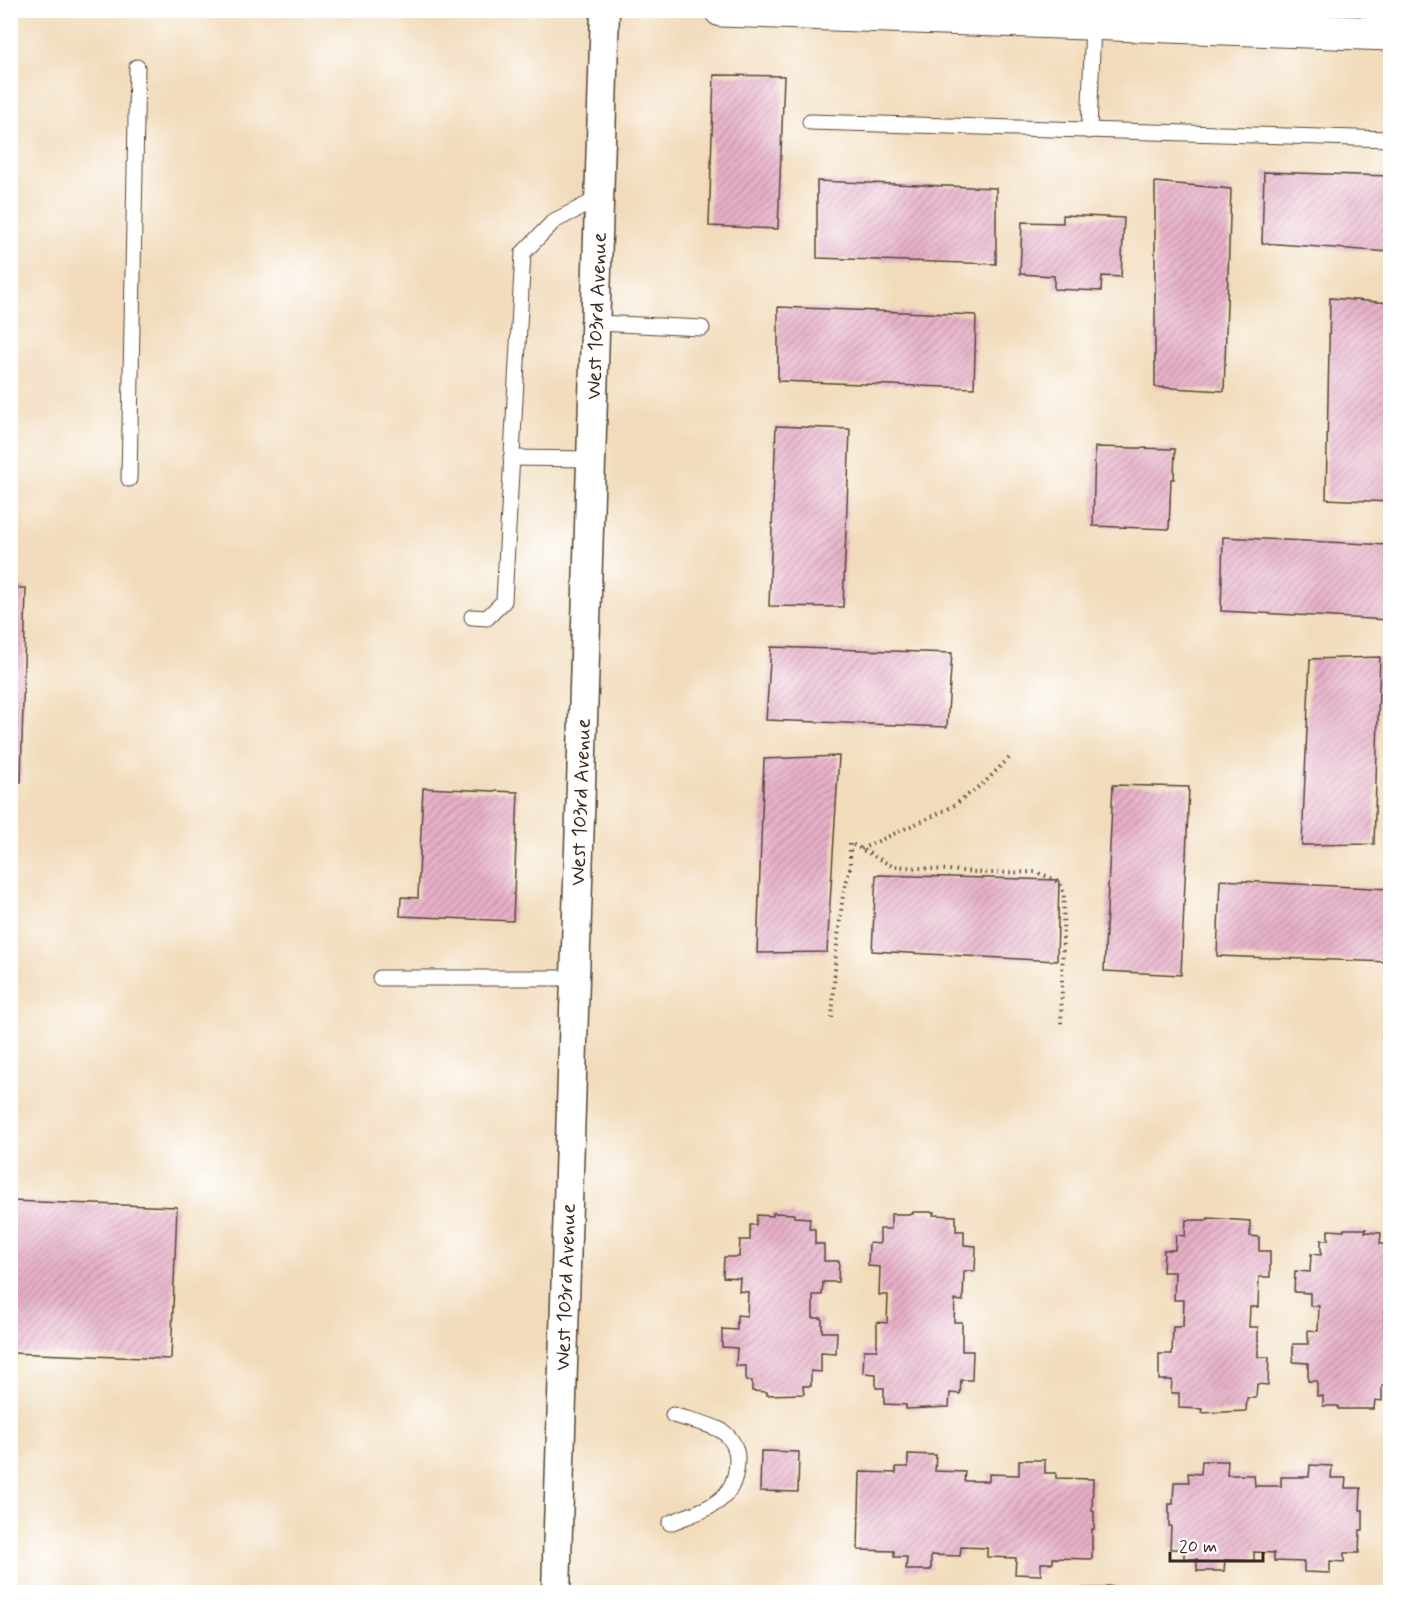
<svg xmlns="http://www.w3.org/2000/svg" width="1401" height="1603" font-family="Mynerve,sans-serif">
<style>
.building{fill:url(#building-hatch)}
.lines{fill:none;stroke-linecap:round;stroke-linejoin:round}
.service-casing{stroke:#564535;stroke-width:17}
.minor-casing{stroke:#564535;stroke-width:31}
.tertiary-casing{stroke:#564535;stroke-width:35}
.path{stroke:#564535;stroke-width:4;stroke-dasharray:1.5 4.5;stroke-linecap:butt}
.service{stroke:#fff;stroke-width:15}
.minor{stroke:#fff;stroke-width:28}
.tertiary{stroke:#fff;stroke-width:33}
.labels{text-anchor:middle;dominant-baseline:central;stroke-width:4.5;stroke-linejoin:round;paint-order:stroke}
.street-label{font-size:21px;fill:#3b2a1e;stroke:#fff}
</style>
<defs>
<pattern id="building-hatch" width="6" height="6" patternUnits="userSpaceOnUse" patternTransform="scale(1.5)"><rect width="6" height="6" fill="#e7b0c8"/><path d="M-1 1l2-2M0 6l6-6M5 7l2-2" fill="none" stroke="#bc8fa2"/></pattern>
</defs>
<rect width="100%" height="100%" fill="#fff"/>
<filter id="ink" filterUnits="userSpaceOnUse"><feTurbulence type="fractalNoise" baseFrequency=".0167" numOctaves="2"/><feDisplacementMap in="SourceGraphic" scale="12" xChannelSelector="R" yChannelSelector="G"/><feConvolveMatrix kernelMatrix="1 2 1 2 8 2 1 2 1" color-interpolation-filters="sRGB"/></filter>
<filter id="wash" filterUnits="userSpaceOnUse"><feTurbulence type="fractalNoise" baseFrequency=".008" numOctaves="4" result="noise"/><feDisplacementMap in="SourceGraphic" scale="24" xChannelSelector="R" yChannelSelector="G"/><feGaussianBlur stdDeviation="1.35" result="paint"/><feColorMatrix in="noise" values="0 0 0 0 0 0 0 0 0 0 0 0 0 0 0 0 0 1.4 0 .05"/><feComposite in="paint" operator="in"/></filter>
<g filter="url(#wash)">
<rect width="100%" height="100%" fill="#f1dbba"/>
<g id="blocks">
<g class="building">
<polygon points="714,75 784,76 778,229 709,226"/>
<polygon points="1264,172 1390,176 1390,252 1262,243"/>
<polygon points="817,181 996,188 996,264 817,258"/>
<polygon points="1155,182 1231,189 1224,391 1155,387"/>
<polygon points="1063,215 1124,218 1121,277 1102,276 1101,291 1054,289 1054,276 1020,274 1022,222 1063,223"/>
<polygon points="1330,298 1390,303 1390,502 1326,499"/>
<polygon points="778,307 976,315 974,388 778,381"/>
<polygon points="776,426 850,429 843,607 769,606"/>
<polygon points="1095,447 1175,449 1174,479 1171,479 1169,529 1093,526"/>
<polygon points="1223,537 1390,545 1390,620 1221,611"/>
<polygon points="10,588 26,588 21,782 10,782"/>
<polygon points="771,647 952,653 947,727 766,720"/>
<polygon points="1380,657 1374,844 1302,845 1310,659"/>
<polygon points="839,756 827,952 757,953 764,759"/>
<polygon points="1113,785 1189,787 1181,975 1104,971"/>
<polygon points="423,788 518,792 513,921 400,916 401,897 418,898"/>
<polygon points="876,875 1059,880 1057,961 872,951"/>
<polygon points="1220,880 1390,889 1390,962 1217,956"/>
<polygon points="10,1201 177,1207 171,1359 10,1353"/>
<polygon points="913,1212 934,1212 933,1215 956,1216 956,1231 964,1231 964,1245 976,1246 975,1271 964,1271 963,1301 955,1300 954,1322 962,1322 962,1351 973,1351 972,1380 961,1380 960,1394 950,1393 949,1407 906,1409 906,1405 884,1404 884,1388 876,1388 876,1374 863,1373 864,1350 877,1350 877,1322 887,1323 888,1295 879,1295 880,1267 868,1266 869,1243 880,1244 880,1229 891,1229 891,1214 913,1214"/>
<polygon points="773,1213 794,1214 794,1217 810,1218 809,1229 815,1229 815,1244 824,1244 824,1261 839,1261 838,1282 823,1282 822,1295 813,1295 813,1318 822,1318 822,1332 837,1332 836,1354 821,1353 821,1372 811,1371 811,1386 803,1386 804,1394 767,1395 767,1392 752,1391 752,1381 746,1381 746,1366 736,1366 737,1348 722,1347 722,1329 737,1330 737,1315 747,1316 748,1292 739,1291 740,1278 723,1277 724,1257 739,1257 740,1240 750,1240 750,1225 756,1225 757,1215 773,1216"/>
<polygon points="1208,1218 1250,1221 1250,1236 1259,1237 1259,1251 1270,1251 1270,1277 1259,1277 1258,1307 1250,1307 1249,1327 1258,1327 1258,1357 1269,1357 1268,1385 1257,1384 1256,1398 1247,1398 1246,1411 1201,1413 1202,1409 1179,1408 1179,1393 1171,1393 1172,1380 1159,1380 1159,1354 1172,1354 1173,1327 1183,1327 1184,1300 1174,1300 1175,1272 1163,1272 1164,1250 1175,1250 1176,1235 1185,1236 1186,1220 1208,1220"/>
<polygon points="1344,1229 1366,1229 1365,1232 1381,1233 1380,1244 1387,1244 1387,1259 1390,1259 1390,1310 1384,1310 1384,1333 1390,1333 1390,1387 1382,1386 1382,1401 1375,1400 1374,1409 1338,1409 1338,1406 1323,1406 1323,1396 1317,1396 1317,1381 1308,1381 1308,1363 1293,1362 1293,1344 1308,1344 1308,1330 1318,1331 1319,1306 1310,1306 1310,1293 1294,1292 1295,1271 1310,1272 1311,1254 1321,1255 1321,1240 1328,1240 1328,1230 1344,1231"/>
<polygon points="761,1451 799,1452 798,1492 760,1491"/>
<polygon points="908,1454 936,1455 935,1471 965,1472 964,1481 989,1481 989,1474 1019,1475 1019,1460 1045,1460 1045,1473 1056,1473 1056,1478 1093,1479 1092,1511 1094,1512 1094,1529 1092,1529 1092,1559 1053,1558 1053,1563 1041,1563 1041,1575 1015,1574 1016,1558 987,1557 987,1548 961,1547 960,1556 931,1555 931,1570 906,1570 907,1557 894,1557 894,1551 858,1550 860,1472 896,1473 896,1467 908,1467"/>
<polygon points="1202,1461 1228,1461 1227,1475 1254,1475 1255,1486 1281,1486 1281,1477 1309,1477 1310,1465 1332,1466 1331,1478 1346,1478 1345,1488 1361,1488 1360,1510 1363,1510 1363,1530 1360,1530 1359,1553 1344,1553 1344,1562 1330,1561 1330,1573 1304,1572 1304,1562 1274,1561 1274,1553 1254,1552 1254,1561 1225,1560 1224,1571 1197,1571 1197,1559 1184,1559 1184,1549 1170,1549 1171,1526 1169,1526 1169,1504 1173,1504 1174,1482 1189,1482 1188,1473 1201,1474"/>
<polygon points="1106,1586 1148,1590 1148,1592 1084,1592 1084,1588 1106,1588"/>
</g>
</g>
</g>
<g filter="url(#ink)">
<use href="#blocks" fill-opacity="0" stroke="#564535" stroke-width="1.5"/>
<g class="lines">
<defs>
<g id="service">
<polyline points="810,122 1390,139"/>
<polyline points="1089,131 1093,23"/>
<polyline points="597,323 702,328"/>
<polyline points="511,458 592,459"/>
<polyline points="129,479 137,67"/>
<polyline points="472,617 487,618 504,601 523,253 554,221 600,198"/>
<polyline points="380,978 576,978"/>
<path d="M670 1523C706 1508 737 1504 737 1458 737 1448 731 1437 722 1431 708 1423 688 1420 673 1415"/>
</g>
<polyline id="minor" points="556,1592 605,10"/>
<polyline id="tertiary" points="721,10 1390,34"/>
</defs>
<use href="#service" class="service-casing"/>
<use href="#minor" class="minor-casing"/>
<use href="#tertiary" class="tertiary-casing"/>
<g class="path">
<polyline points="861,849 952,807 985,782 1012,755"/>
<polyline points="832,1018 836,953 843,895 850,868 850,843 892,866 989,873 1035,872 1049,877 1059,883 1064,893 1061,1026"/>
</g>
<use href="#service" class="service"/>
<use href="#minor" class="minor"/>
<use href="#tertiary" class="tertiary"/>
</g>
</g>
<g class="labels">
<g class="street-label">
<text transform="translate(597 316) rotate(-88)">West 103rd Avenue</text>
<text transform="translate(581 802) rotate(-88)">West 103rd Avenue</text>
<text transform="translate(566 1287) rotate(-88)">West 103rd Avenue</text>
</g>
</g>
<rect width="1401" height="1603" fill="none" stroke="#fff" stroke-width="36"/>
<path d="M1170 1552v9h93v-9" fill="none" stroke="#3b2a1e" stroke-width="3"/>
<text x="1179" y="1552" font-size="18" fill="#3b2a1e" stroke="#ffffff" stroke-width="4.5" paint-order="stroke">20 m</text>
</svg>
